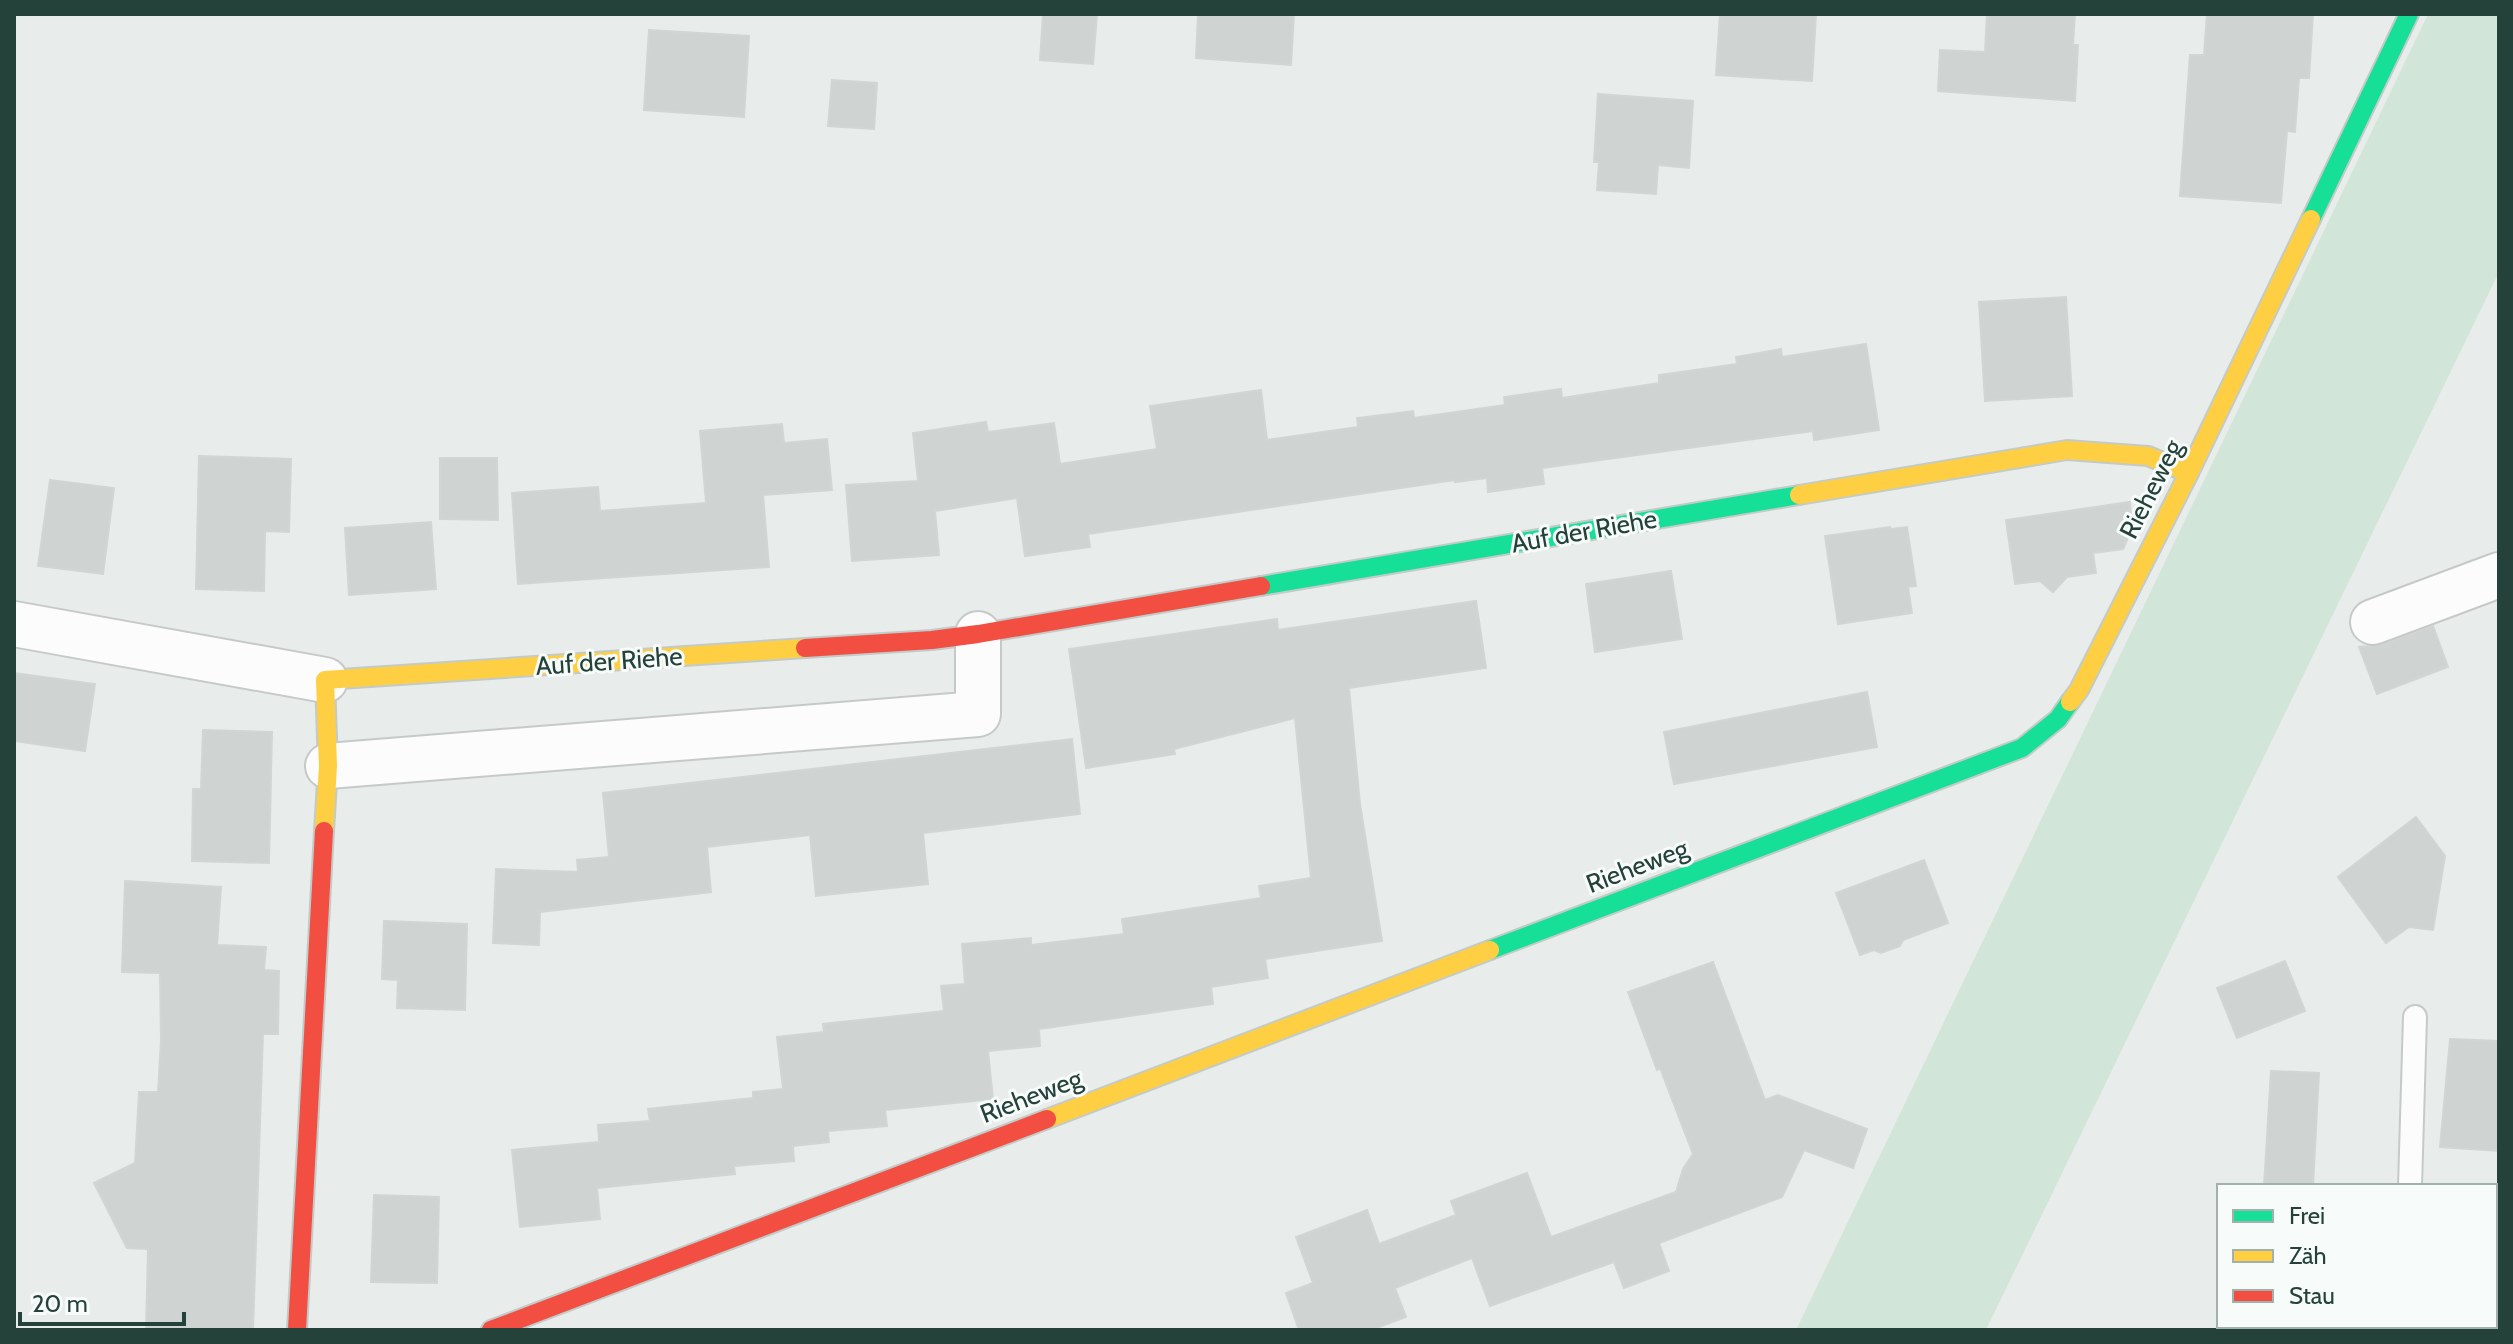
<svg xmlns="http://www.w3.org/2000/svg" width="2513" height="1344" font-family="Cabin,sans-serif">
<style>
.green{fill:#d1e6d8}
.building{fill:#cfd4d2;stroke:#d1d6d4;stroke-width:2}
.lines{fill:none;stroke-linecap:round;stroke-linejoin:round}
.lane-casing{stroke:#c5cac8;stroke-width:26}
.street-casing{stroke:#c5cac8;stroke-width:48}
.fast-casing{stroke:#c3cbc8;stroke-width:22}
.slow-casing{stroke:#c3cbc8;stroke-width:22}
.jam-casing{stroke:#c3cbc8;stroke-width:22}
.lane{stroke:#fcfcfc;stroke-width:22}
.street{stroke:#fcfcfc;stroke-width:44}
.fast{stroke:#16e098;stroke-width:18}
.slow{stroke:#ffcf43;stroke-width:18}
.jam{stroke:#f24e42;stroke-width:18}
.labels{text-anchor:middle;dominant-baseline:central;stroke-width:6;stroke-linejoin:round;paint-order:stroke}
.street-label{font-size:26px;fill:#24423a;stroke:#f7fbf9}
</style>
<rect width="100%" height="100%" fill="#e8edeb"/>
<polygon class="green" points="2428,14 2499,14 2499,272 1986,1330 1796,1330"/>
<g class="building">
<polygon points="1043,14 1097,14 1093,64 1040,60"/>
<polygon points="1198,14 1294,14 1291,65 1196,58"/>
<polygon points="1720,14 1816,14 1812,81 1716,75"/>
<polygon points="1987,14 2075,14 2073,45 2078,45 2075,101 1938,91 1940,50 1985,52"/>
<polygon points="2207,14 2313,14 2309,78 2299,78 2295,132 2287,131 2281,203 2180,196 2190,55 2204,55"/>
<polygon points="649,30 749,36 744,117 644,110"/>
<polygon points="832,80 877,83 874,129 828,126"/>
<polygon points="1598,94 1693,101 1689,168 1658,165 1656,194 1597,190 1599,162 1594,162"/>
<polygon points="2066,297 2072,396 1985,401 1979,302"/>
<polygon points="1866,344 1879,430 1814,440 1813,431 1542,468 1544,484 1488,492 1487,478 1455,482 1455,480 1088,534 1090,547 1025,556 1017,498 935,511 939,555 852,561 846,485 918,481 913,433 986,422 988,432 1054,423 1060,464 1157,449 1150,406 1261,390 1267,440 1358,427 1357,418 1413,411 1414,418 1505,405 1504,397 1561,389 1562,398 1659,383 1659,375 1737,364 1736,357 1781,349 1782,357"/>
<polygon points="782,424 784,443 827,439 832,490 763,495 769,567 518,584 512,493 598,487 600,511 706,503 700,431"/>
<polygon points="199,456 291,459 289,532 265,531 264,591 196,589"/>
<polygon points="440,458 497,458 498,520 440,519"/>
<polygon points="50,480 114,488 103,574 38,566"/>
<polygon points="2130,502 2132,529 2123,549 2093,553 2096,573 2067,577 2053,592 2040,581 2015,584 2006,520"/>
<polygon points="431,522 436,589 349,595 345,528"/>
<polygon points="1890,527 1891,529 1907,527 1916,586 1908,587 1912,613 1838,624 1825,536"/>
<polygon points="1671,571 1682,639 1595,652 1586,584"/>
<polygon points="1476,601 1486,668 1349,688 1360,804 1382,941 1265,959 1268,978 1211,987 1213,1004 1039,1029 1040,1046 988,1051 993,1099 885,1110 887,1126 828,1131 829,1142 793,1146 794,1161 734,1166 735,1174 597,1188 600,1219 520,1227 512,1150 599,1142 598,1125 650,1121 648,1109 753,1098 753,1092 783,1089 777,1037 824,1032 823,1024 944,1011 941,986 965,984 962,944 1031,938 1031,945 1124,934 1122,919 1261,898 1259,886 1311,878 1295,718 1174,749 1175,754 1086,768 1069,649 1277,619 1278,630"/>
<polygon points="2433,626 2448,667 2377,694 2359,647 2382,645"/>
<polygon points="14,673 95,684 85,751 14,741"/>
<polygon points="1867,692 1877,747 1674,784 1664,732"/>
<polygon points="203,730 272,732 269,863 192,861 193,789 201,789"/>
<polygon points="1072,739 1080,814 923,833 928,884 816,896 810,835 707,847 711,892 540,912 539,945 493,943 496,869 578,872 577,860 609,857 603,793"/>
<polygon points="2416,817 2445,856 2433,930 2409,927 2386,943 2338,877"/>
<polygon points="1924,860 1948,923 1903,940 1900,946 1881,953 1874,950 1860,955 1836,893"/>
<polygon points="125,881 221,887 217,945 266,947 264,970 279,971 278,1034 263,1034 253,1330 146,1330 148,1249 127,1248 94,1183 135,1163 139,1092 158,1092 161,1040 160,973 122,972"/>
<polygon points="384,921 467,924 465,1010 397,1008 398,980 382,979"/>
<polygon points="2285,961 2305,1011 2237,1038 2217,988"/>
<polygon points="1713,962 1765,1100 1778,1095 1867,1129 1853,1168 1804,1150 1782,1197 1659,1243 1669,1271 1624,1288 1614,1262 1490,1306 1472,1258 1395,1288 1406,1317 1371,1330 1299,1330 1286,1293 1313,1283 1296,1237 1367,1210 1379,1244 1456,1215 1451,1201 1527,1173 1551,1237 1676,1192 1683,1169 1693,1154 1660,1068 1657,1070 1628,992"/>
<polygon points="2450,1039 2499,1041 2499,1151 2440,1147"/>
<polygon points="2271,1071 2319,1073 2313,1186 2264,1186"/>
<polygon points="374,1195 439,1197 437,1283 371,1282"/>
</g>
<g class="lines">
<defs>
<polyline id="lane" points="2410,1186 2415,1017"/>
<g id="street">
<polyline points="2373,622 2499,575"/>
<polyline points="14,624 325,680"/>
<polyline points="328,766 978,714 978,634"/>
<polyline points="2495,1316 2499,1316"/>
<polyline points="2412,1330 2415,1326"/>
</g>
<g id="fast">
<polyline points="2311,219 2409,14"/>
<polyline points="1261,586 1799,495"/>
<polyline points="1490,950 2022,748 2058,719 2070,702"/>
</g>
<g id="slow">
<polyline points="1799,495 2067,450 2148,456 2189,473"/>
<polyline points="2070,702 2079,690 2189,473 2311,219"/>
<polyline points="324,831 328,766 325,680 805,648"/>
<polyline points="1047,1119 1490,950"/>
</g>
<g id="jam">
<polyline points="805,648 932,640 978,634 1261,586"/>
<polyline points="297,1330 324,831"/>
<polyline points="491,1330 1047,1119"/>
</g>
</defs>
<use href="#lane" class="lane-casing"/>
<use href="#street" class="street-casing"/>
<use href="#fast" class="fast-casing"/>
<use href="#slow" class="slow-casing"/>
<use href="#jam" class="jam-casing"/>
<use href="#lane" class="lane"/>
<use href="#street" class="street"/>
<use href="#fast" class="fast"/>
<use href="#slow" class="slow"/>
<use href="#jam" class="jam"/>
</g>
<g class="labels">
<g class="street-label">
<text transform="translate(2151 489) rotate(-63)">Rieheweg</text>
<text transform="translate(1584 531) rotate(-10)">Auf der Riehe</text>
<text transform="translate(609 661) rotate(-4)">Auf der Riehe</text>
<text transform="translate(1637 866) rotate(-21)">Rieheweg</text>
<text transform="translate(1031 1096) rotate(-21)">Rieheweg</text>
</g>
</g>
<rect width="2513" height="1344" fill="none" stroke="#24423a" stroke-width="32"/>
<rect x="2217" y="1184" width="280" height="144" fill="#f7fbf9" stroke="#a3b1ad" stroke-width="2"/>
<rect x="2233" y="1210" width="40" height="12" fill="#16e098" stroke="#a3b1ad" stroke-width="2"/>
<text x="2289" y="1224" font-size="24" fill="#24423a">Frei</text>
<rect x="2233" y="1250" width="40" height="12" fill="#ffcf43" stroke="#a3b1ad" stroke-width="2"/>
<text x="2289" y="1264" font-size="24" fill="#24423a">Zäh</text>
<rect x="2233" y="1290" width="40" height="12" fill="#f24e42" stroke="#a3b1ad" stroke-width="2"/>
<text x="2289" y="1304" font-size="24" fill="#24423a">Stau</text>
<path d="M20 1312v12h164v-12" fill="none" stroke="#24423a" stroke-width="4"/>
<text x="32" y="1312" font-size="24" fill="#24423a" stroke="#f7fbf9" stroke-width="6" paint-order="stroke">20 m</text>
</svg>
